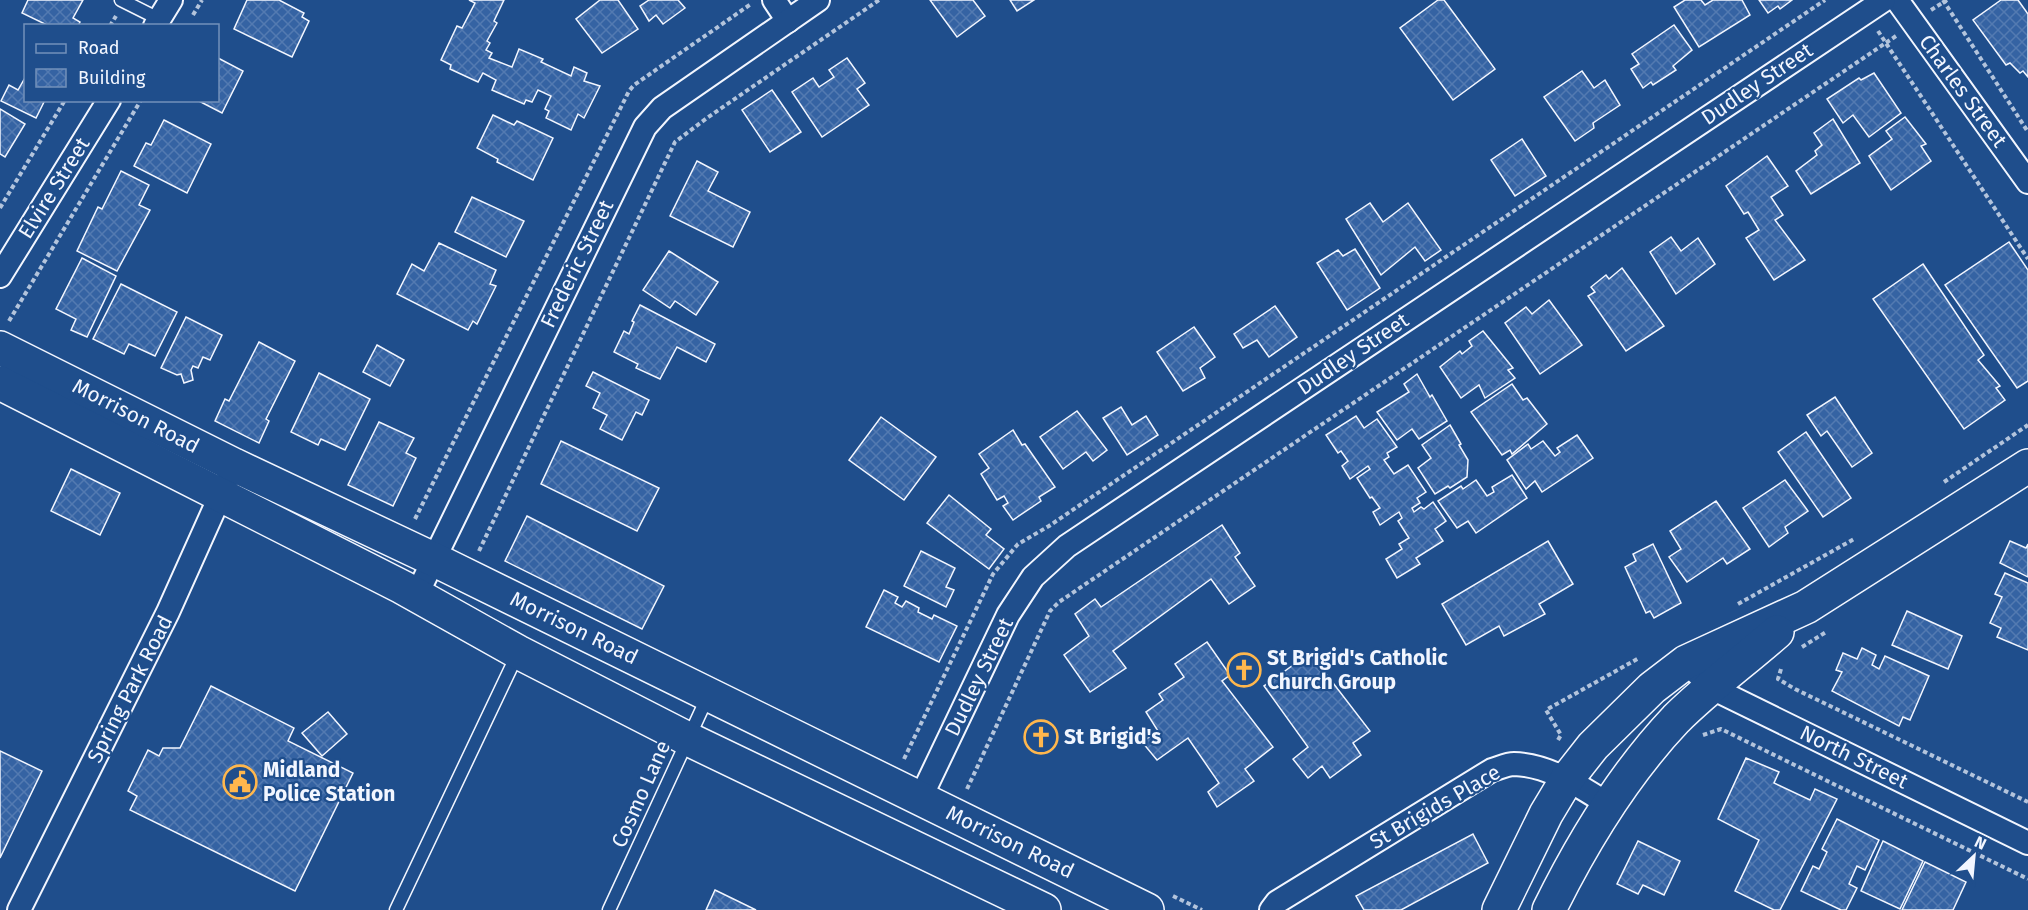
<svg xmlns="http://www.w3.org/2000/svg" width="2028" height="910" font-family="'Fira Sans',sans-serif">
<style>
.building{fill:url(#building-cross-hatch);stroke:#f2f6ff;stroke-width:1.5}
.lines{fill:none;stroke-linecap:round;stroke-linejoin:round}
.lane-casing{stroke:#f2f6ff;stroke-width:15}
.street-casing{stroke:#f2f6ff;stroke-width:26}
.primary-casing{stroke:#f2f6ff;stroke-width:36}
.path{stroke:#b3c4dc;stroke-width:4;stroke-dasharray:4.5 3;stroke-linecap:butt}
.lane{stroke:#1f4e8c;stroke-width:12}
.street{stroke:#1f4e8c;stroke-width:22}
.primary{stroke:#1f4e8c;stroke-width:33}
.labels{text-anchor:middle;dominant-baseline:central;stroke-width:4.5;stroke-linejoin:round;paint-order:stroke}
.street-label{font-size:21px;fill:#f2f6ff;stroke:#1f4e8c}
.poi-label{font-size:21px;font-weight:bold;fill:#f2f6ff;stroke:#1f4e8c;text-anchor:start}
</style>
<defs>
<pattern id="building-cross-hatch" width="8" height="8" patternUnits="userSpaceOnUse" patternTransform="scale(1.5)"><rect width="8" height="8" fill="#3563a3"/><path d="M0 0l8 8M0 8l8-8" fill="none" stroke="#537ab1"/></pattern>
</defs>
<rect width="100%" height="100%" fill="#1f4e8c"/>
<g class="building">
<polygon points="28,0 83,0 73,18 80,22 78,26 49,26 22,13"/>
<polygon points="247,0 279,0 304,13 302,17 309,21 292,57 234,29"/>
<polygon points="469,0 504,0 494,21 497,23 487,41 490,43 486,50 492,53 489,58 512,67 519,49 543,59 541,62 571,76 574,67 587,73 584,81 600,86 584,118 578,114 571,130 546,118 549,111 545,109 551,96 538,90 532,102 526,100 524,104 492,90 496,80 483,73 478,82 450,69 451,65 441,60 457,26 462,28 475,3"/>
<polygon points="600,0 618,0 638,29 602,53 576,19"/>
<polygon points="649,0 678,0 685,8 663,24 656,15 649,21 640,6"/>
<polygon points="930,0 973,0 985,16 957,37"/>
<polygon points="1010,0 1034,0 1017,11"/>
<polygon points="1438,0 1444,0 1495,69 1453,100 1400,28"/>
<polygon points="1685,0 1701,0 1705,5 1713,0 1742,0 1750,15 1699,47 1674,7"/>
<polygon points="1759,0 1792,0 1780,9 1778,6 1768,13"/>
<polygon points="2001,0 2018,0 2028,14 2028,77 2023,71 2020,73 2010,63 2006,65 1973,20"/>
<polygon points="1674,25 1692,50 1673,66 1676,70 1653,85 1651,82 1643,88 1631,69 1639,64 1632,54"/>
<polygon points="218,58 243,71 222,113 197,100 218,100"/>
<polygon points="847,58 865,83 857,89 869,105 822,137 792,92 813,78 819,87 834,77 829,70"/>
<polygon points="1582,71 1594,88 1605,80 1620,105 1593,123 1594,128 1575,141 1544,97"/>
<polygon points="1874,73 1901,113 1869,137 1853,115 1843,123 1827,99 1859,78 1861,80"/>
<polygon points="26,76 26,100 45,100 36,118 1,101 9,85 18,90"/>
<polygon points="772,90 801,132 770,152 742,110"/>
<polygon points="0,109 25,124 5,157 0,154"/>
<polygon points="493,115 514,125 517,121 553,138 533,180 497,162 498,159 477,148"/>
<polygon points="1905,117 1926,144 1921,146 1931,161 1891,190 1869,156 1892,139 1886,131"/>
<polygon points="1833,119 1860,163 1811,194 1796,171 1817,155 1815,151 1822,145 1814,133"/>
<polygon points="164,120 211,144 187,193 134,166 146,143 151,145"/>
<polygon points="1522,139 1546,176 1515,196 1491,160"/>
<polygon points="1767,156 1788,186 1771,197 1783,215 1775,220 1805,260 1774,280 1746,238 1759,230 1748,212 1744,214 1726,186"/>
<polygon points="697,161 718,172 708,191 750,212 733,247 670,216"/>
<polygon points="121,171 149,185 139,205 150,210 117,271 77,251 98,207 102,209"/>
<polygon points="472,197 524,221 506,257 455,232"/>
<polygon points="1370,203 1383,222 1408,203 1441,250 1425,261 1415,247 1381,275 1346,219"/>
<polygon points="1671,237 1681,251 1698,238 1715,264 1676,294 1650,252"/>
<polygon points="2009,242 2028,270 2028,381 2017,388 1945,285"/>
<polygon points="439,243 496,270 490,284 496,286 477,324 473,321 468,330 397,294 412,264 424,271"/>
<polygon points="1355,249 1380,288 1347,310 1317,263 1338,250 1343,256"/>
<polygon points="669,251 718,282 696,315 675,301 670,308 643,290"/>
<polygon points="82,258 116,276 87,337 71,330 76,319 56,309"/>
<polygon points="1923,264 1984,355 1978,360 2000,386 1996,388 2005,400 1964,429 1873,299"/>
<polygon points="1622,268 1664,326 1626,351 1588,296 1595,292 1591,287 1606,275 1609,279"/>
<polygon points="121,284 177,312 155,356 129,344 124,354 93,339"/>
<polygon points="1549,300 1582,345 1540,374 1505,323 1526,307 1532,314"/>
<polygon points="640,305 715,344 706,362 677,347 660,379 636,368 638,364 614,352 624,331 629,334 634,322 632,321"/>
<polygon points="1275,306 1297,337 1269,357 1257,340 1243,348 1234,334"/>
<polygon points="186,317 222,335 210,360 203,357 198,368 193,366 191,370 193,380 184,383 181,374 177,375 161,368"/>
<polygon points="1194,327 1215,357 1200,368 1205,378 1183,391 1157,352"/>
<polygon points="1483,331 1513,368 1508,370 1515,378 1485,398 1479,385 1461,398 1440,367 1460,351 1462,354 1472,346 1469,341"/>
<polygon points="259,342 295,361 266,419 269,421 259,443 215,421 225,399 229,401"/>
<polygon points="377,345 404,360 390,386 363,372"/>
<polygon points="593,372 649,400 642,415 636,412 622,440 600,429 607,415 593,408 600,393 586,386"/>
<polygon points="319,373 370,399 345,450 321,439 318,445 291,432"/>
<polygon points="1417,374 1430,397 1432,395 1447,421 1419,439 1412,429 1397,440 1377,412 1409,392 1404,384"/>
<polygon points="1512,384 1523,400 1527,398 1547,424 1512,454 1510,450 1502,455 1471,412"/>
<polygon points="1835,397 1872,453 1852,467 1827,431 1821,436 1807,415"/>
<polygon points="1121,407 1132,425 1146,416 1158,435 1127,455 1103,418"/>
<polygon points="1077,411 1107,450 1093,461 1086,452 1063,469 1040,437"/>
<polygon points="1356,416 1364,428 1377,419 1397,447 1387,453 1389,457 1384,460 1394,474 1408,465 1426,492 1417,498 1420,503 1412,508 1414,512 1421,507 1424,509 1433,502 1446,521 1435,529 1443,541 1416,558 1420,564 1397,578 1386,559 1402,549 1399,544 1409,538 1398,521 1402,518 1399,512 1380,525 1373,512 1380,508 1372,497 1370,498 1357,478 1370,469 1368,466 1350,479 1342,466 1348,461 1341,451 1338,453 1326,435"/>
<polygon points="881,417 936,457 904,500 849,460"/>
<polygon points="379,422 414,438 406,453 416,458 393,506 348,485"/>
<polygon points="1450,425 1461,444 1459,445 1468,460 1467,477 1450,488 1448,486 1435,494 1418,468 1431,458 1422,445"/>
<polygon points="1013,430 1022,445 1025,444 1055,487 1039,497 1041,501 1013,520 1003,506 1008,503 1004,496 997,500 981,474 989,468 979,454"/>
<polygon points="1806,432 1851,498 1823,517 1778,452"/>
<polygon points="1577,435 1593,458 1542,492 1535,481 1526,489 1507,460 1528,444 1531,449 1543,441 1555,456 1560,452 1557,448"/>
<polygon points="561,441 659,488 637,531 541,484"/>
<polygon points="71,469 120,493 100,535 51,511"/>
<polygon points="1512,475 1527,498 1476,533 1468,521 1457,528 1438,501 1461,486 1463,489 1476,480 1487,496 1494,492 1492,487"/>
<polygon points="1785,480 1808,511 1785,527 1788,533 1769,547 1743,508"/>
<polygon points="949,495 991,529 986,535 1004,549 989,569 927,523"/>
<polygon points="1716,501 1750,549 1727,564 1723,558 1687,582 1669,557 1681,549 1670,531"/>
<polygon points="527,516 664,586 642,629 505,561"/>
<polygon points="1222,525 1240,553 1235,557 1255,586 1229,604 1211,579 1113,651 1126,668 1090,692 1064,655 1089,636 1075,614 1095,599 1101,607"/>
<polygon points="1548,541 1573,584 1539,604 1545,614 1504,636 1499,626 1466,645 1442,604"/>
<polygon points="2010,541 2026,548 2028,544 2028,577 2000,563"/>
<polygon points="1653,544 1681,603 1654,618 1650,611 1646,613 1625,567 1636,561 1633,554"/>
<polygon points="921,551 955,568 946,587 954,590 946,607 904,586"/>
<polygon points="2005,573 2028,583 2028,650 1997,637 2001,628 1990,623 2002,597 1995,594"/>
<polygon points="884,590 898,597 895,603 902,607 906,601 919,608 918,612 932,619 934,615 957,626 939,662 866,627"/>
<polygon points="1907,611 1962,636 1948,669 1892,645"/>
<polygon points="1207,642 1230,675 1222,681 1273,747 1245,769 1254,781 1217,807 1208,792 1219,783 1188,738 1157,760 1142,742 1158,731 1146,712 1163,700 1159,694 1184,677 1175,664"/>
<polygon points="1862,648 1876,655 1872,665 1879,669 1885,656 1929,676 1910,720 1903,717 1899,726 1832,691 1842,672 1836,670 1843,653 1857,659"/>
<polygon points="1310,653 1370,731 1353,743 1361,755 1330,778 1322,766 1308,778 1293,759 1308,747 1264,686"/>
<polygon points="211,686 294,728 288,741 353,773 295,891 130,810 137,796 128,791 148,750 159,756 163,748 180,748"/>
<polygon points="328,712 347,734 322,756 302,733"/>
<polygon points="0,751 42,771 0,858"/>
<polygon points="1746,758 1779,772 1774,783 1810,800 1815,789 1837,799 1780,910 1774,910 1735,891 1759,840 1718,819"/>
<polygon points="1837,819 1879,840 1865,870 1857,866 1849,884 1857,888 1846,910 1841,910 1801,891 1813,866 1819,869 1827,852 1822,849"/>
<polygon points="1473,834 1488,863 1401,910 1364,910 1356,896"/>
<polygon points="1638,841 1680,861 1664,895 1643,885 1638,894 1617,884"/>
<polygon points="1883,841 1923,861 1900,909 1861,891"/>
<polygon points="1925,862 1966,882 1953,910 1902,910"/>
<polygon points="715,890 756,910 706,910"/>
</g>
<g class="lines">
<defs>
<g id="lane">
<polyline points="121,0 159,19"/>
<polyline points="396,910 518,653"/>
<polyline points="609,910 708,696"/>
</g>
<g id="street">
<polyline points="774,0 788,21"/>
<polyline points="1897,0 2028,182"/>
<polyline points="155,26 171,0"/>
<polyline points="0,276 109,100"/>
<polyline points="416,596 645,127 662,108 818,0"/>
<polyline points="1686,662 1712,688 2028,843"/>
<polyline points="921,797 1008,615 1033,577 1067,546 1884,0"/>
<polyline points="19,910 168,612 226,483"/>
<path d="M1271 910 1277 902 1492 770C1499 768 1507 764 1514 764 1550 765 1580 787 1608 804"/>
</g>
<g id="primary">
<polyline points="0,348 234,465 433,559 1147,910"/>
<polyline points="0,383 402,587 518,652 688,739 1044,910"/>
<polyline points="1499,910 1546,814 1567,779 1593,746 1652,688 1686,662 1806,607 2028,466"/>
<path d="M1549 910C1583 841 1623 775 1676 719 1707 688 1744 661 1777 632"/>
</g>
</defs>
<use href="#lane" class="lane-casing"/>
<use href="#street" class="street-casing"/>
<use href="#primary" class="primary-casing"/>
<g class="path">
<polyline points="1943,0 2028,132"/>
<polyline points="1931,10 1947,0"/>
<polyline points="193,15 202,0"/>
<polyline points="110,26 116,16"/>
<polyline points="1878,31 2028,259"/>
<polyline points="0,208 65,100"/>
<polyline points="9,321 141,100"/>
<polyline points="1944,482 2028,425"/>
<polyline points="415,519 629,91 634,85 751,4"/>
<polyline points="479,551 675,142 707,118 879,0"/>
<polyline points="1738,604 1854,539"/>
<polyline points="1802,647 1826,632"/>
<polyline points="1781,669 1778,679 1795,689 2028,802"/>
<polyline points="1703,735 1721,729 2028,879"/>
<polyline points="1558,740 1561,735 1546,710 1639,658"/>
<polyline points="904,759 993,574 1018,544 1049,526 1825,0"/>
<polyline points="967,789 1050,611 1059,602 1896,36"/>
<polyline points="1173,896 1202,910"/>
</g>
<use href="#lane" class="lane"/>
<use href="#street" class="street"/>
<use href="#primary" class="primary"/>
</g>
<defs>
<symbol id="church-ring" viewBox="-11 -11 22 22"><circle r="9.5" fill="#1f4e8c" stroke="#ffb74d" stroke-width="1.5"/><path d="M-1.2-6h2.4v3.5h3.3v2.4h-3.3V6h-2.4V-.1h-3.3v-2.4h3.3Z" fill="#ffb74d"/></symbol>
<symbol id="civic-ring" viewBox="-11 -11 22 22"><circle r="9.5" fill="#1f4e8c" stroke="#ffb74d" stroke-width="1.5"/><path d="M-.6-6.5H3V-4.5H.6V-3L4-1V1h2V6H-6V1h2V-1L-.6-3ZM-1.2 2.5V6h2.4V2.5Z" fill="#ffb74d"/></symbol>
</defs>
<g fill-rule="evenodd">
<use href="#church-ring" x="1225" y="651" width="38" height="38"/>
<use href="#church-ring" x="1022" y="718" width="38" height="38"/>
<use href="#civic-ring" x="221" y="763" width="38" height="38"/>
</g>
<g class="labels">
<g class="street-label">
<text transform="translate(1757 84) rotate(-34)">Dudley Street</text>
<text transform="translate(1963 91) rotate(54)">Charles Street</text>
<text transform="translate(54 188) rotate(-58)">Elvire Street</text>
<text transform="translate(577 264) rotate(-64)">Frederic Street</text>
<text transform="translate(1353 354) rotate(-34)">Dudley Street</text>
<text transform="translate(136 416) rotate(27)">Morrison Road</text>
<text transform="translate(574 628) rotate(26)">Morrison Road</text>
<text transform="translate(979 677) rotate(-64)">Dudley Street</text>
<text transform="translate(130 689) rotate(-63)">Spring Park Road</text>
<text transform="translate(1854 757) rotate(26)">North Street</text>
<text transform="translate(641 794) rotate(-66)">Cosmo Lane</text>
<text transform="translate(1435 807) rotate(-30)">St Brigids Place</text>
<text transform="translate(1010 842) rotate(26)">Morrison Road</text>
</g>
<g class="poi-label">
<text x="1267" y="658">St Brigid's Catholic<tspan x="1267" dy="24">Church Group</tspan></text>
<text x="1064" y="737">St Brigid's</text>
<text x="263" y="770">Midland<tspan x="263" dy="24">Police Station</tspan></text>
</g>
</g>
<rect x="24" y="24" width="195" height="78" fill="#1f4e8c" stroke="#7391ba" stroke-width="1.5"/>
<rect x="36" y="44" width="30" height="9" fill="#1f4e8c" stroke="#7391ba" stroke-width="1.5"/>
<text x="78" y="54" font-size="18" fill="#f2f6ff">Road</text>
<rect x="36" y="69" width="30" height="18" fill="url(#building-cross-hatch)" stroke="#7391ba" stroke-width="1.5"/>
<text x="78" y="84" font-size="18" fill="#f2f6ff">Building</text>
<g transform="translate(1974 856) rotate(26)" stroke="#1f4e8c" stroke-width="4.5" paint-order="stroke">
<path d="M0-4.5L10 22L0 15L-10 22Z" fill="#f2f6ff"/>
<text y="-9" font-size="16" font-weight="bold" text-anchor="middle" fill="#f2f6ff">N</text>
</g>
</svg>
